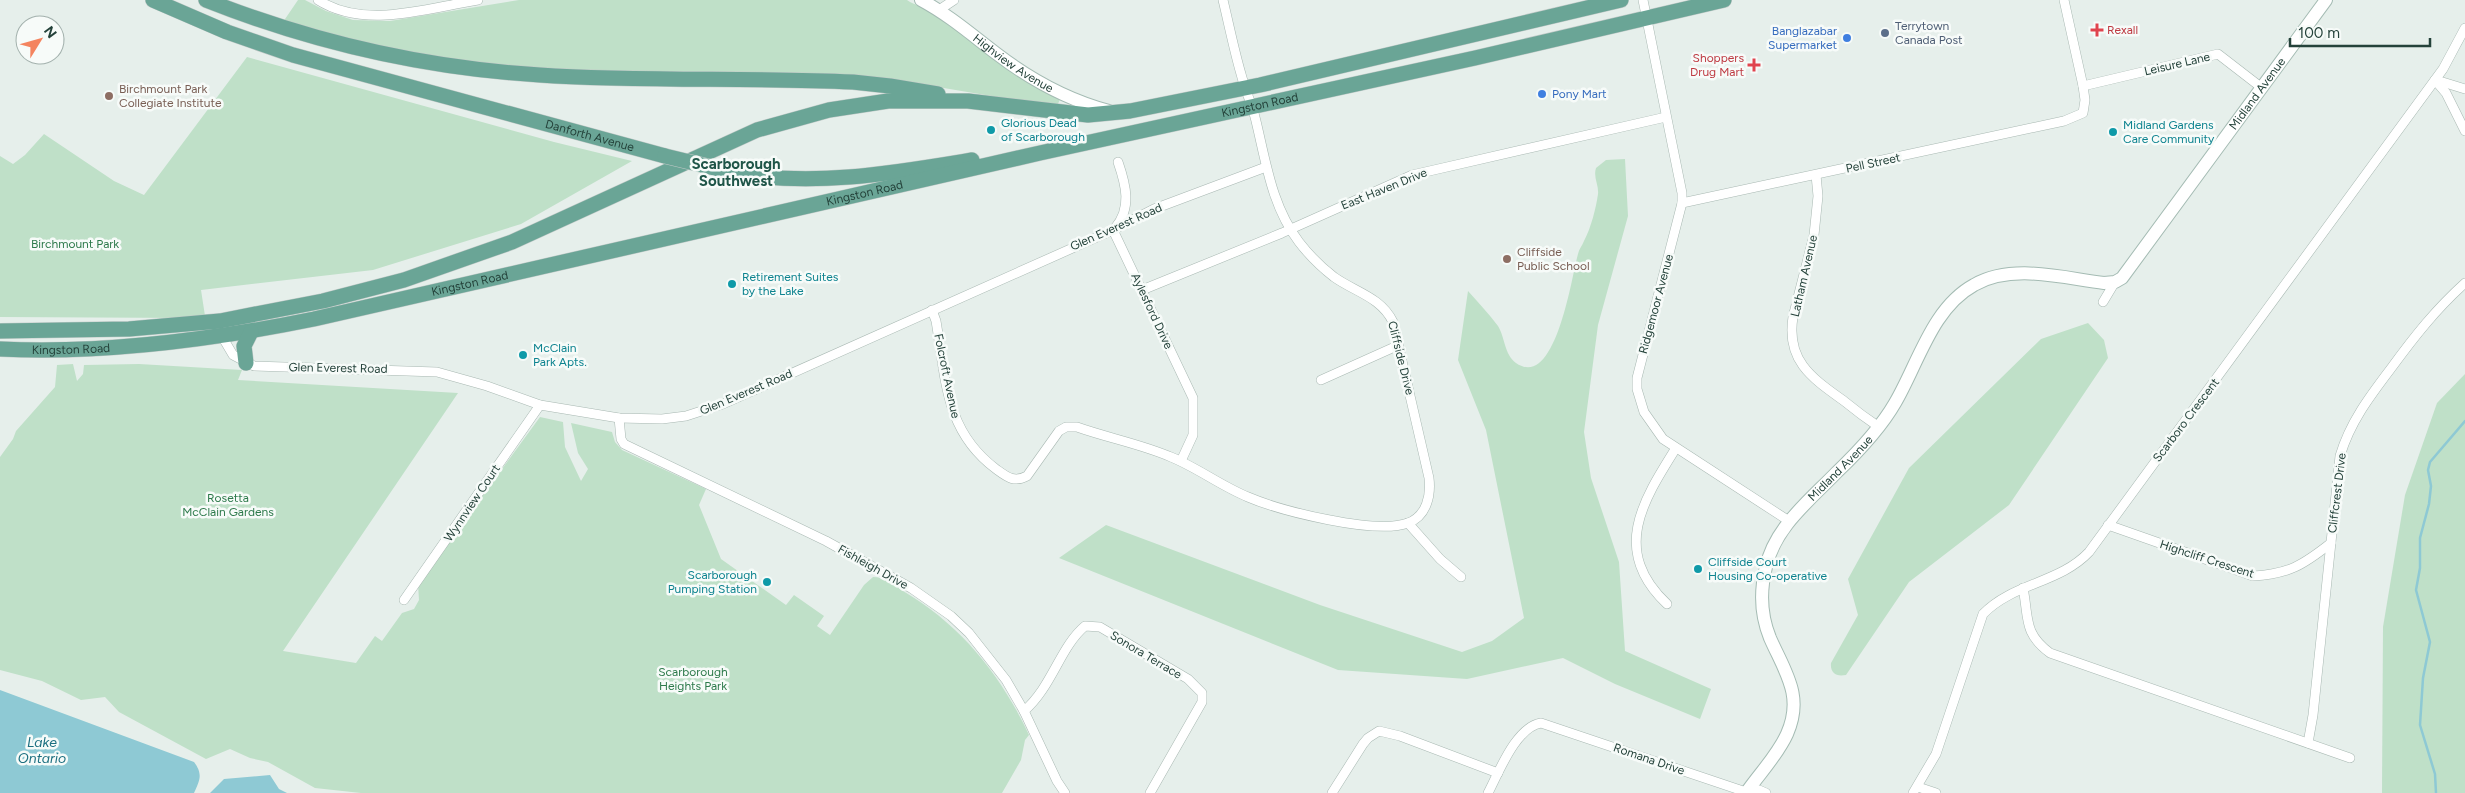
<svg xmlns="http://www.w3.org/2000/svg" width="2465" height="793" font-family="Figtree,sans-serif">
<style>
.green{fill:#bfe0c8}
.water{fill:#8ec9d4}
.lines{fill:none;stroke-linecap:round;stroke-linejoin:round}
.stream{stroke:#8ec9d4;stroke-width:2.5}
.street-casing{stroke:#a8b8b2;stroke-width:10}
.secondary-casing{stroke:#a4bbb3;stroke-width:14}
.primary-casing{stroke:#c2cac8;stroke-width:16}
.street{stroke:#fff;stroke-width:9}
.secondary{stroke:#fff;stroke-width:12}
.primary{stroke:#6aa596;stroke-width:15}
.primary-bridge-casing{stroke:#c2cac8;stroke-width:16;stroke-linecap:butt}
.primary-bridge{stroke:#6aa596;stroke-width:15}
.health-dot{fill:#e0444e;stroke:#f7fbf9;stroke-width:2}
.service-dot{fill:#5c6f8a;stroke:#f7fbf9;stroke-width:2}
.shop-dot{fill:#3f7fe0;stroke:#f7fbf9;stroke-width:2}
.education-dot{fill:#8d6e63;stroke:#f7fbf9;stroke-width:2}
.culture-dot{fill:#0f9aa8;stroke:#f7fbf9;stroke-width:2}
.labels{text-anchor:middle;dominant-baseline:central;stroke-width:5;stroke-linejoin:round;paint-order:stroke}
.service-label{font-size:12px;fill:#4e5e75;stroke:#f7fbf9;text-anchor:start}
.health-label{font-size:12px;fill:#be3a42;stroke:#f7fbf9;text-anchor:start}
.shop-label{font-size:12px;fill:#366cbe;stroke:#f7fbf9;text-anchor:end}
.street-label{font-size:12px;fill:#24423a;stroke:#f7fbf9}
.education-label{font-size:12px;fill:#785e54;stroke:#f7fbf9;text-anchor:start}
.culture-label{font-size:12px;fill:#0d838f;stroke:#f7fbf9;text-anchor:start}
.park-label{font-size:12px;fill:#2d7a4b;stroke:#f7fbf9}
.water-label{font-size:14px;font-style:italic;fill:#1c6f80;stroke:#f7fbf9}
.quarter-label{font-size:15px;font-weight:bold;fill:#1f5548;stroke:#f7fbf9}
</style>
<rect width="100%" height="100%" fill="#e6efeb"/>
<g class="green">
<path d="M298 0H305L326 11 353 20 390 21 519 0H907C915 6 924 6 933 10 944 15 956 26 963 36L1038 88 1060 99 1058 104H1054L1027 102 908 82 527 68 401 52 283 22Z"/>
<polygon points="247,57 554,142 632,161 521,224 373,270 201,290 205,316 189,318 0,317 0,156 13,164 25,155 44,134 114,181 144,195"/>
<path d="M1625 159 1628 216 1598 325 1584 432 1591 478 1619 562 1625 651 1711 689 1700 719 1615 684 1563 658 1467 679 1338 670 1059 558 1106 525 1320 605 1462 652 1492 641 1524 618 1486 430 1458 360 1468 291C1478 302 1489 314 1498 326 1505 337 1504 354 1516 363 1556 391 1572 274 1578 254 1579 249 1582 246 1584 241 1591 228 1596 208 1598 194 1599 185 1593 177 1596 168L1606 160Z"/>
<path d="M2088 323 2104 340 2108 358 2009 505 1909 582 1846 675C1836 677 1830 673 1831 663L1858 615 1848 579 1909 468 2041 339Z"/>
<path d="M73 364 77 381 83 374 84 365 139 364 242 370 238 380 458 393 283 651 356 663 375 636 382 641 402 613 414 609 419 600 418 584 540 417 563 422 565 447 581 481 588 469 578 453 571 423 612 432 615 442 622 450 706 489 699 505 721 559 786 605 794 595 824 616 817 626 830 635 864 585 873 577C884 577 894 585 903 591 961 625 1001 675 1029 735L1025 740 1021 760 1002 793H361L315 788 268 762 250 758 230 749 206 759 119 712 105 697 81 700 42 681 0 670V457L13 439 16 431 55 387 57 365Z"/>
<polygon points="2465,374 2465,793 2382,793 2383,627 2405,495 2437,403"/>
</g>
<g class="water">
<path d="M0 690 194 762C203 774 200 780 194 793H0Z"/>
<polygon points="270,775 279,789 287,793 210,793 224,779"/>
</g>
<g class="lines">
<polyline class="stream" points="2436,793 2435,774 2420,725 2423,678 2430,642 2416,590 2420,568 2420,538 2429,504 2431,486 2428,470 2430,462 2465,421"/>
<defs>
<g id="street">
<path d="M318 0C365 30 427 8 478 0"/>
<polyline points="1643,0 1682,193 1682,203 1637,378 1637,389 1644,412 1663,439 1789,521"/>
<polyline points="939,10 954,0"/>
<polyline points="2435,80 2446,93 2465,131"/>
<polyline points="2436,80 2465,89"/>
<polyline points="2083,86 2218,54 2262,88"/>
<path d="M1816 175 1818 196 1814 235 1793 317C1786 361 1812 378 1844 401 1855 410 1867 419 1879 427"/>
<polyline points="1682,203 2064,121 2083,113 2085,100 2083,86 2064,0"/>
<path d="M1115 228C1132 208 1126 185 1118 162"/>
<polyline points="1113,230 1193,398 1193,435 1181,461"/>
<polyline points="1142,290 1282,233 1412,175 1666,117"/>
<polyline points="2103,302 2115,282"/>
<path d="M932 310 936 321C946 380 945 431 996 469 1007 477 1014 483 1027 476L1059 431 1066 427H1077C1108 438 1141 444 1171 457 1198 468 1221 486 1248 497 1281 511 1376 535 1408 523 1427 516 1431 495 1429 478L1393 322C1381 297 1355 292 1334 277 1321 267 1309 255 1299 242 1271 205 1266 161 1255 117 1251 103 1245 89 1241 74 1234 50 1229 25 1223 0"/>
<polyline points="220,333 233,355 254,366 437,372 487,386 540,405 619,418 662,419 686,416 723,404 1113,230 1154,209 1266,167"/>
<polyline points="1321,380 1399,345"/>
<polyline points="619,418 621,439 624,444 826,541 911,588 951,616 969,633 1006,680 1024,711 1057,781 1065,793"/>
<polyline points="1408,523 1440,559 1461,577"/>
<path d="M2108 525 2253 576C2289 574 2303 565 2331 543"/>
<path d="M2023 588C2029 618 2023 633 2050 653L2350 758"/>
<polyline points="404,600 540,405"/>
<path d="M1667 604C1611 551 1642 502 1676 448"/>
<path d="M1024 711C1052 687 1060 647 1085 626L1100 627 1188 679 1202 693V702L1150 793"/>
<path d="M2308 743 2313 715 2340 456C2350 422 2370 396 2392 367 2414 337 2436 309 2465 283"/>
<polyline points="1918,787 1936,793"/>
<polyline points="1332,793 1363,744 1368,738 1379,731 1400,736 1498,773"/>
<path d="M1488 793C1499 772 1516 727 1541 723L1746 792 1759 790 1766 793"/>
<path d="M1913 793 1936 754 1983 614C2013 583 2060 583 2089 552L2443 69 2465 28"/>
</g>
<g id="secondary">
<path id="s1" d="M921 0C949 15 972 35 997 54 1031 80 1068 100 1109 111"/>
<path id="s2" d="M1746 793C1759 774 1777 756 1787 734 1804 696 1785 672 1770 638 1761 616 1760 591 1766 567 1775 527 1809 501 1837 472 1859 451 1880 429 1895 403 1918 364 1932 308 1974 285 2012 263 2063 278 2104 283L2115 282 2122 278 2326 0"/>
</g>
<g id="primary">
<path id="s3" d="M153 0 227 32 293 55 665 156"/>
<path d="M206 0C312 42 425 68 540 75 644 82 749 77 853 82L890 86 938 94"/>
<path d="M735 173C815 187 893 173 972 160"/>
<polyline points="0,331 129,329 220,321 323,301 404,280 512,242 757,130 829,110 888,101 968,101 1088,115 1130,111 1260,85 1621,0"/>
<path id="s4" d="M0 349C105 354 211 340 314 319L1040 153 1475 58 1724 0"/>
<polyline points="246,363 244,346 251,332"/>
</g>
</defs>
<use href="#street" class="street-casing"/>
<use href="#secondary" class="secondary-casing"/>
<use href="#primary" class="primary-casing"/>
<use href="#street" class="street"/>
<use href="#secondary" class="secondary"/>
<use href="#primary" class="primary"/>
<defs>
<polyline id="primary-bridge" points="665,156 735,173"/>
</defs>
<use href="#primary-bridge" class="primary-bridge-casing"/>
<use href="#primary-bridge" class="primary-bridge"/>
</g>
<g class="health-dot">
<path d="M2094.5 22.5h5v5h5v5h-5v5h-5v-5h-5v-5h5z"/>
<path d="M1751.5 57.5h5v5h5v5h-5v5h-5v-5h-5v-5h5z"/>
</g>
<circle class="service-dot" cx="1885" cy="33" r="5"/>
<g class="shop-dot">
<circle cx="1847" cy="38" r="5"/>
<circle cx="1542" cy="94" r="5"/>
</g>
<g class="education-dot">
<circle cx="109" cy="96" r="5"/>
<circle cx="1507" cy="259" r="5"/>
</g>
<g class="culture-dot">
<circle cx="991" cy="130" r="5"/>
<circle cx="2113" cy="132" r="5"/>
<circle cx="732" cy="284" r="5"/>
<circle cx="523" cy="355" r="5"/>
<circle cx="1698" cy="569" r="5"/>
<circle cx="767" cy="582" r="5"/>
</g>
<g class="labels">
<g class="service-label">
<text x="1895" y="26">Terrytown<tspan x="1895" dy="14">Canada Post</tspan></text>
</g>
<g class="health-label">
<text x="2107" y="30">Rexall</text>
<text x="1744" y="58" text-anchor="end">Shoppers<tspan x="1744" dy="14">Drug Mart</tspan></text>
</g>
<g class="shop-label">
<text x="1837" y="31">Banglazabar<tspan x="1837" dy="14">Supermarket</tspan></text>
<text x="1552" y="94" text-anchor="start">Pony Mart</text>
</g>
<g class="street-label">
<text stroke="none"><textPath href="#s1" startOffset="112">Highview Avenue</textPath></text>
<text transform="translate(2177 64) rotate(-13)">Leisure Lane</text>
<text stroke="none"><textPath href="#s2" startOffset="981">Midland Avenue</textPath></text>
<text stroke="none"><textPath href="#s4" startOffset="1286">Kingston Road</textPath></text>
<text stroke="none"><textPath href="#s3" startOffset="458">Danforth Avenue</textPath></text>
<text transform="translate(1873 163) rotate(-12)">Pell Street</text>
<text transform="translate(1384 189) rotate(-22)">East Haven Drive</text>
<text stroke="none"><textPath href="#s4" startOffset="881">Kingston Road</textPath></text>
<text transform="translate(1116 227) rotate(-24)">Glen Everest Road</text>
<text transform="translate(1804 276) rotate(-77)">Latham Avenue</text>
<text stroke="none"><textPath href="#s4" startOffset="476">Kingston Road</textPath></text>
<text transform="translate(1656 304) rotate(-75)">Ridgemoor Avenue</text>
<text transform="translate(1152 311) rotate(65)">Aylesford Drive</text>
<text stroke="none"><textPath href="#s4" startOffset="71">Kingston Road</textPath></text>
<text transform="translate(1401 358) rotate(76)">Cliffside Drive</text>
<text transform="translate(338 368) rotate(1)">Glen Everest Road</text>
<text transform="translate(947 376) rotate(78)">Folcroft Avenue</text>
<text transform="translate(746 392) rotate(-23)">Glen Everest Road</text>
<text transform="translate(2186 420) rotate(-53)">Scarboro Crescent</text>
<text stroke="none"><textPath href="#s2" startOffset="371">Midland Avenue</textPath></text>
<text transform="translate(2337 493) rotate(-83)">Cliffcrest Drive</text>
<text transform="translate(472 503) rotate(-56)">Wynnview Court</text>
<text transform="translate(2207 559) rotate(18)">Highcliff Crescent</text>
<text transform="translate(873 567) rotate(29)">Fishleigh Drive</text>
<text transform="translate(1146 655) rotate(31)">Sonora Terrace</text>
<text transform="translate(1649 759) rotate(19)">Romana Drive</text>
</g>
<g class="education-label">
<text x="119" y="89">Birchmount Park<tspan x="119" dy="14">Collegiate Institute</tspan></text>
<text x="1517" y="252">Cliffside<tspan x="1517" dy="14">Public School</tspan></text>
</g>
<g class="culture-label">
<text x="1001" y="123">Glorious Dead<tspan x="1001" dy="14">of Scarborough</tspan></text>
<text x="2123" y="125">Midland Gardens<tspan x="2123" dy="14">Care Community</tspan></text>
<text x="742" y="277">Retirement Suites<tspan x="742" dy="14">by the Lake</tspan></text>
<text x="533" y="348">McClain<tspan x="533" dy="14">Park Apts.</tspan></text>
<text x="1708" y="562">Cliffside Court<tspan x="1708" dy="14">Housing Co-operative</tspan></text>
<text x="757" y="575" text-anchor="end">Scarborough<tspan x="757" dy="14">Pumping Station</tspan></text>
</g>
<g class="park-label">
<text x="75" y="244">Birchmount Park</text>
<text x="228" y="498">Rosetta<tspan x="228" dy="14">McClain Gardens</tspan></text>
<text x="693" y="672">Scarborough<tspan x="693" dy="14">Heights Park</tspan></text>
</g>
<g class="water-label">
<text x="42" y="742">Lake<tspan x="42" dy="16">Ontario</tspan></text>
</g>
<g class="quarter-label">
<text x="736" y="164">Scarborough<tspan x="736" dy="17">Southwest</tspan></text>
</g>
</g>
<g transform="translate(40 40) rotate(53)"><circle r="24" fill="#f7fbf9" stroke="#a3b1ad"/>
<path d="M0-4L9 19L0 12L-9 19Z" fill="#f4845f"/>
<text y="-8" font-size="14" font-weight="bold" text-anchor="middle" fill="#24423a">N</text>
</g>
<path d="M2290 38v8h140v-8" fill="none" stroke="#24423a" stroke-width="2.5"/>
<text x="2298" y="38" font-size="15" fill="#24423a" stroke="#f7fbf9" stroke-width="4" paint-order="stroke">100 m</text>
</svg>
